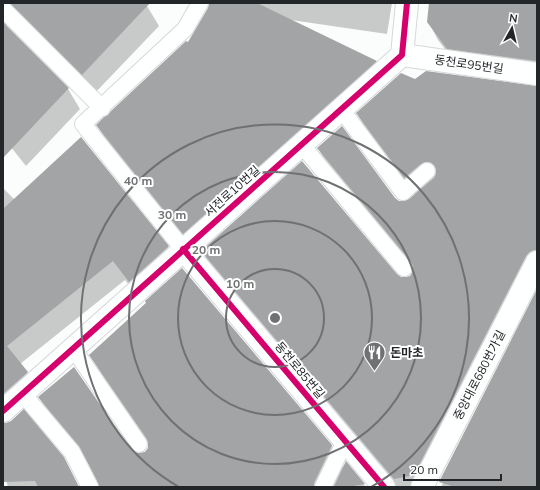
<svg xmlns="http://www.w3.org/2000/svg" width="540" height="490" font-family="Mulish,'Noto Sans KR',sans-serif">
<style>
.shadow{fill:#0003}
.building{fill:#a2a4a5}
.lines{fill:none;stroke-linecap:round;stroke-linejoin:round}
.service-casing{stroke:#d6d8d9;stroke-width:18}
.minor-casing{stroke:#d6d8d9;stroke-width:24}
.service{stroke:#feffff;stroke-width:16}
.minor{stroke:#feffff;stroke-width:22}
.cycleway-casing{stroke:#fff;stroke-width:8}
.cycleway{stroke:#d6006c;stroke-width:6}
.ring{fill:none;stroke:#6f7173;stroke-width:2}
.labels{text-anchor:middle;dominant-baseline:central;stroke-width:4;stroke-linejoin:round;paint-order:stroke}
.street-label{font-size:12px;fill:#232629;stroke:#fff}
.poi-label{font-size:12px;font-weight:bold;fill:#232629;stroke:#fff;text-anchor:start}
.centre{fill:#6f7173;stroke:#fff;stroke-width:2}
.ring-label{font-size:12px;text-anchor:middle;font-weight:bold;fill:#6f7173;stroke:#fff;stroke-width:4;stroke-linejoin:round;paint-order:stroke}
</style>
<rect width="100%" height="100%" fill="#fbfcfc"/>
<g class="shadow">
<polygon points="3,3 144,3 147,6 159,26 94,94 8,23 6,26 68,89 80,109 26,166 3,137"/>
<polygon points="244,3 392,3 387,34 291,20 376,62 383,73 190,245 104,137 97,125 188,44"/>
<polygon points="430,3 537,3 537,77 458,66 438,40 428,21"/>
<polygon points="415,81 537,87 537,273 427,487 397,487 213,269 202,251 405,278 411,276 414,269 328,166 318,148 400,202 405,202 415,195 367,131 357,113"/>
<polygon points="3,188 15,200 168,247 179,266 141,301 125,280 20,364 27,373 38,392 4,424 63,458 79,487 8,487 3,469"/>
<polygon points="182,269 332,446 344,467 346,463 366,487 100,487 90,463 50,416 39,397 130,450 139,454 145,452 149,448 149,444 102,375 91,355"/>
<polygon points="537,292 537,487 441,487 448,473"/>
</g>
<g class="building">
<polygon points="10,3 150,3 82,75"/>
<polygon points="209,3 257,3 377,61 183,234 96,125 104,117 108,115 111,111 186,41 188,42 208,8"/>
<polygon points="429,3 537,3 537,61 447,49 427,22"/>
<polygon points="3,22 69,88 3,158"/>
<polygon points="426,71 537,86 537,250 531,251 526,256 414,475 394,479 201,251 302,161 397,274 401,277 406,277 410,276 413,271 413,266 411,262 317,148 342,126 395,198 399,201 404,201 409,199 434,178 436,174 436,169 434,165 430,162 425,162 421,164 404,178 356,113 401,73 415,79"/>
<polygon points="81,137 169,246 129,282 113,261 7,346 28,372 3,394 3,209"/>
<polygon points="182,268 332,445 314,483 314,487 99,487 98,483 79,446 38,397 74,367 131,449 135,452 139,453 145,452 148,448 148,444 147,439 89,355 146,303 145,301"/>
<polygon points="537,289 537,487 455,487 439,482"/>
<polygon points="24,409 64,457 79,487 38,487 35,481 3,482 3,423 6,423 11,421"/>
<polygon points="346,461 365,484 348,487 334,487"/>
</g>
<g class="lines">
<defs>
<g id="service">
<polyline points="3,9 102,108"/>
<polyline points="341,109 403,192 427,171"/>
<polyline points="301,144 404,268"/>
<polyline points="183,249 83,124 185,29 200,3"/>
<polyline points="73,348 139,444"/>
<polyline points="23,394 72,452 90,487"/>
<polyline points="323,487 345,441"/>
</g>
<g id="minor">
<polyline points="402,55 537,74"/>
<polyline points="183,249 384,487"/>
<polyline points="3,411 402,55 407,3"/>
<polyline points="422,487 537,262"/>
</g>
</defs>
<use href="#service" class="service-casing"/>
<use href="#minor" class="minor-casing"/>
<use href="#service" class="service"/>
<use href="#minor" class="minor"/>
<defs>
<g id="cycleway">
<polyline points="183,249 384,487"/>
<polyline points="3,411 402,55 407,3"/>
</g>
</defs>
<use href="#cycleway" class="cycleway-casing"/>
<use href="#cycleway" class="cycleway"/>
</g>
<g class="ring">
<circle cx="275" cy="318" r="49"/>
<circle cx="275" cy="318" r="97"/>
<circle cx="275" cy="318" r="146"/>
<path d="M179 487A194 194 0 1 1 371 487"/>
</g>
<defs>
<symbol id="restaurant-pin" viewBox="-11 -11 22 30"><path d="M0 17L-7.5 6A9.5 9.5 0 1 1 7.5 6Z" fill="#6f7173" stroke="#fff"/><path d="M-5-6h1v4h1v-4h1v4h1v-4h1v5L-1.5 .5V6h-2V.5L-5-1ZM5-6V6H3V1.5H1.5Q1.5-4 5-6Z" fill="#fff"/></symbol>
</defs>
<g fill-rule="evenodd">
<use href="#restaurant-pin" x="362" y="340" width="25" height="34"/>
</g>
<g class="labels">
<g class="street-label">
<text transform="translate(469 64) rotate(8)">동천로95번길</text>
<text transform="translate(232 191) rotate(-42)">서전로10번길</text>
<text transform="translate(300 370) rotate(50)">동천로85번길</text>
<text transform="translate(479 375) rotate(-63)">중앙대로680번가길</text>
</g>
<g class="poi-label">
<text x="390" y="352">돈마초</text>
</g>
</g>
<circle cx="275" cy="318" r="6" class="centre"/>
<g class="ring-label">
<text x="138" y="185">40 m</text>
<text x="172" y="219">30 m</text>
<text x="206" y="254">20 m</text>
<text x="240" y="288">10 m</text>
</g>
<rect width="540" height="490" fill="none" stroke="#232629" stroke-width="8"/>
<g transform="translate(512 28) rotate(8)" stroke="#ffffff" stroke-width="3" paint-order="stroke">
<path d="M0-3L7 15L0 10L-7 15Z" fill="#232629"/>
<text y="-6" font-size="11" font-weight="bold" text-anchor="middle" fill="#232629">N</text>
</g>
<path d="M404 474v6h97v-6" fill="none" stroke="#232629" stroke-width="2"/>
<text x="410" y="474" font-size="12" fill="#232629" stroke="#ffffff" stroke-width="3" paint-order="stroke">20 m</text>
</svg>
